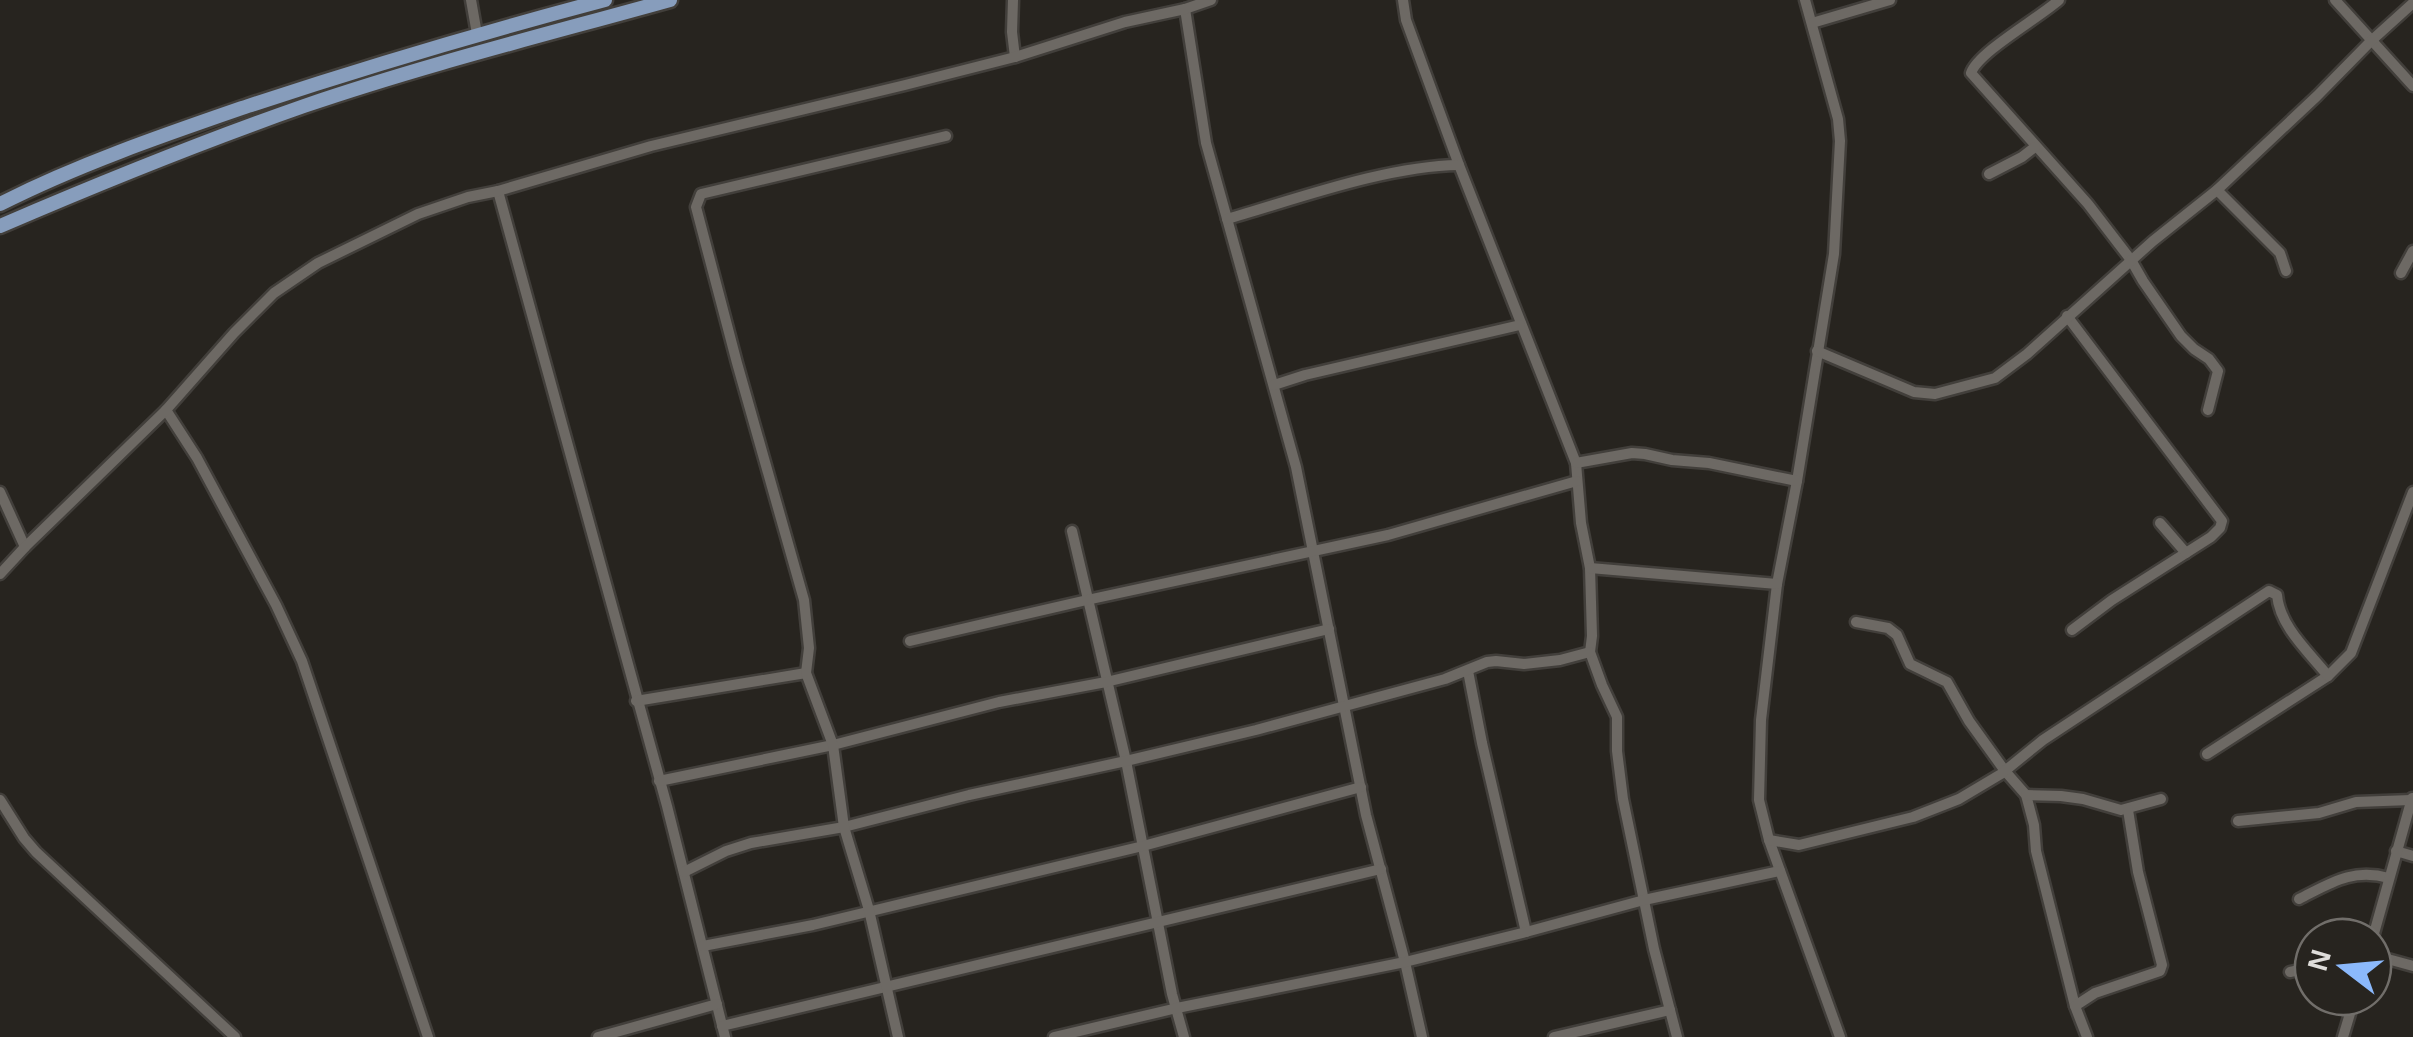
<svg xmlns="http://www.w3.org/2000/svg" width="2413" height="1037" font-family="Helvetica,sans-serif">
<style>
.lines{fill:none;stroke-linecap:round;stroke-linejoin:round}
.minor-casing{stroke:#423f3b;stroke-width:15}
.major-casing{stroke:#423f3b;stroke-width:19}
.minor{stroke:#6d6964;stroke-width:10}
.major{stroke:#879dbc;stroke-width:14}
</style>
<rect width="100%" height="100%" fill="#27241f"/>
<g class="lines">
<defs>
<g id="minor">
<polyline points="471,0 477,34"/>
<polyline points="1013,0 1012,32 1015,57"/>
<polyline points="1403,0 1406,20 1459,165 1576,463 1581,523 1590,568 1592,636 1590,652 1602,685 1617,717 1617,751 1623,799 1654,949 1677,1037"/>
<polyline points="1805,0 1838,119 1840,141 1834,254 1797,481 1777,584 1761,720 1759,800 1769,840 1840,1037"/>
<path d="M2059 0C2039 18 1978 52 1971 73L2088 204 2131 260 2143 281 2181 336 2194 349 2209 359 2218 371 2208 410"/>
<polyline points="2335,0 2413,86"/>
<polyline points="1185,9 1206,143 1296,467 1366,815 1405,962 1422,1037"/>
<polyline points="1812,23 1890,0"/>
<polyline points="1989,174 2022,157 2035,147"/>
<polyline points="2217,190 2280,253 2286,271"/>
<polyline points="498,191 667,806 725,1037"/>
<path d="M1227 219C1297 199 1386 166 1459 165"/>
<polyline points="2401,273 2413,251"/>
<polyline points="2067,316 2222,521 2220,528 2211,537 2112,600 2072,630"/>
<polyline points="1817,351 1914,392 1935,394 1995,378 2027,354 2153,241 2217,190 2317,96 2371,41 2413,3"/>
<polyline points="1274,385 1305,375 1520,325"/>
<polyline points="166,410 197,458 276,605 302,661 428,1037"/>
<polyline points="1576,463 1632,453 1645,454 1672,460 1709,463 1797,481"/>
<polyline points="0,492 25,547"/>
<polyline points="2160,523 2186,553"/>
<polyline points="1072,531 1126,761 1172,994 1184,1037"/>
<polyline points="1590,568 1777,584"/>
<polyline points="0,574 25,547 166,410 234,333 274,293 318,263 418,214 468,197 498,191 651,146 905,85 1015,57 1125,22 1185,9 1211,0"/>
<polyline points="1856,622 1888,628 1897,635 1910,664 1947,682 1969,721 2005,771 2026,795 2034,825 2036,851 2075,1006"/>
<polyline points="910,641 1087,600 1388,535 1577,481"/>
<polyline points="1468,671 1482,743 1526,932"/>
<polyline points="636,701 806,673"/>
<polyline points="2207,754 2328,676 2351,653 2413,492"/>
<polyline points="659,781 833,745 999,702 1106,682 1329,629"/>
<polyline points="2026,795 2061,796 2083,799 2121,810 2161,799"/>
<polyline points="0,800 24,838 36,852 235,1037"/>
<polyline points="2238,821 2319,813 2356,802 2411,800"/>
<path d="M1769 840 1799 845 1913 817 1959 799 2001 774 2043 740 2269 591 2277 595C2280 627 2309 652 2328 676"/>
<polyline points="2396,851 2413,856"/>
<polyline points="684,872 726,851 751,843 844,827 969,795 1126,761 1256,730 1445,679 1487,662 1496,661 1524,664 1560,660 1590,652"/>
<path d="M2299 899C2331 883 2352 868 2389 878"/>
<polyline points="2373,937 2412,798"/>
<polyline points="703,946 813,925 1143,846 1361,787"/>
<polyline points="2373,955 2413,966"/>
<polyline points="2290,972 2313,967"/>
<polyline points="722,1026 1381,869"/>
<polyline points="598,1037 717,1004"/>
<polyline points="898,1037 869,910 844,827 833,745 806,673 809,648 804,600 737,363 696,207 701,194 946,136"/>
<polyline points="1054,1037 1177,1008 1405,962 1526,932 1644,900 1780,871"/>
<polyline points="1554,1037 1670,1010"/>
<polyline points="2087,1037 2075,1006 2095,993 2160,971 2162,965 2138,872 2128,810"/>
<polyline points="2343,1037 2355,997"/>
</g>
<g id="major">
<path d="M0 204C79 164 164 135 248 106 366 67 484 32 605 0"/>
<path d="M0 226C100 183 201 142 304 106 424 65 548 34 670 0"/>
</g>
</defs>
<use href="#minor" class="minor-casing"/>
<use href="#major" class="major-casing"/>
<use href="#minor" class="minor"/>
<use href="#major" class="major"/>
</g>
<g transform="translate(2343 967) rotate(286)"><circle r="48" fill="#27241f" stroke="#716e6a" stroke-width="2.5"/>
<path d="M0-8L18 38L0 25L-18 38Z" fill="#8bb9fc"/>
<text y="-15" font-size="28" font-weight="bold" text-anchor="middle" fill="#dfddda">N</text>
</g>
</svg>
